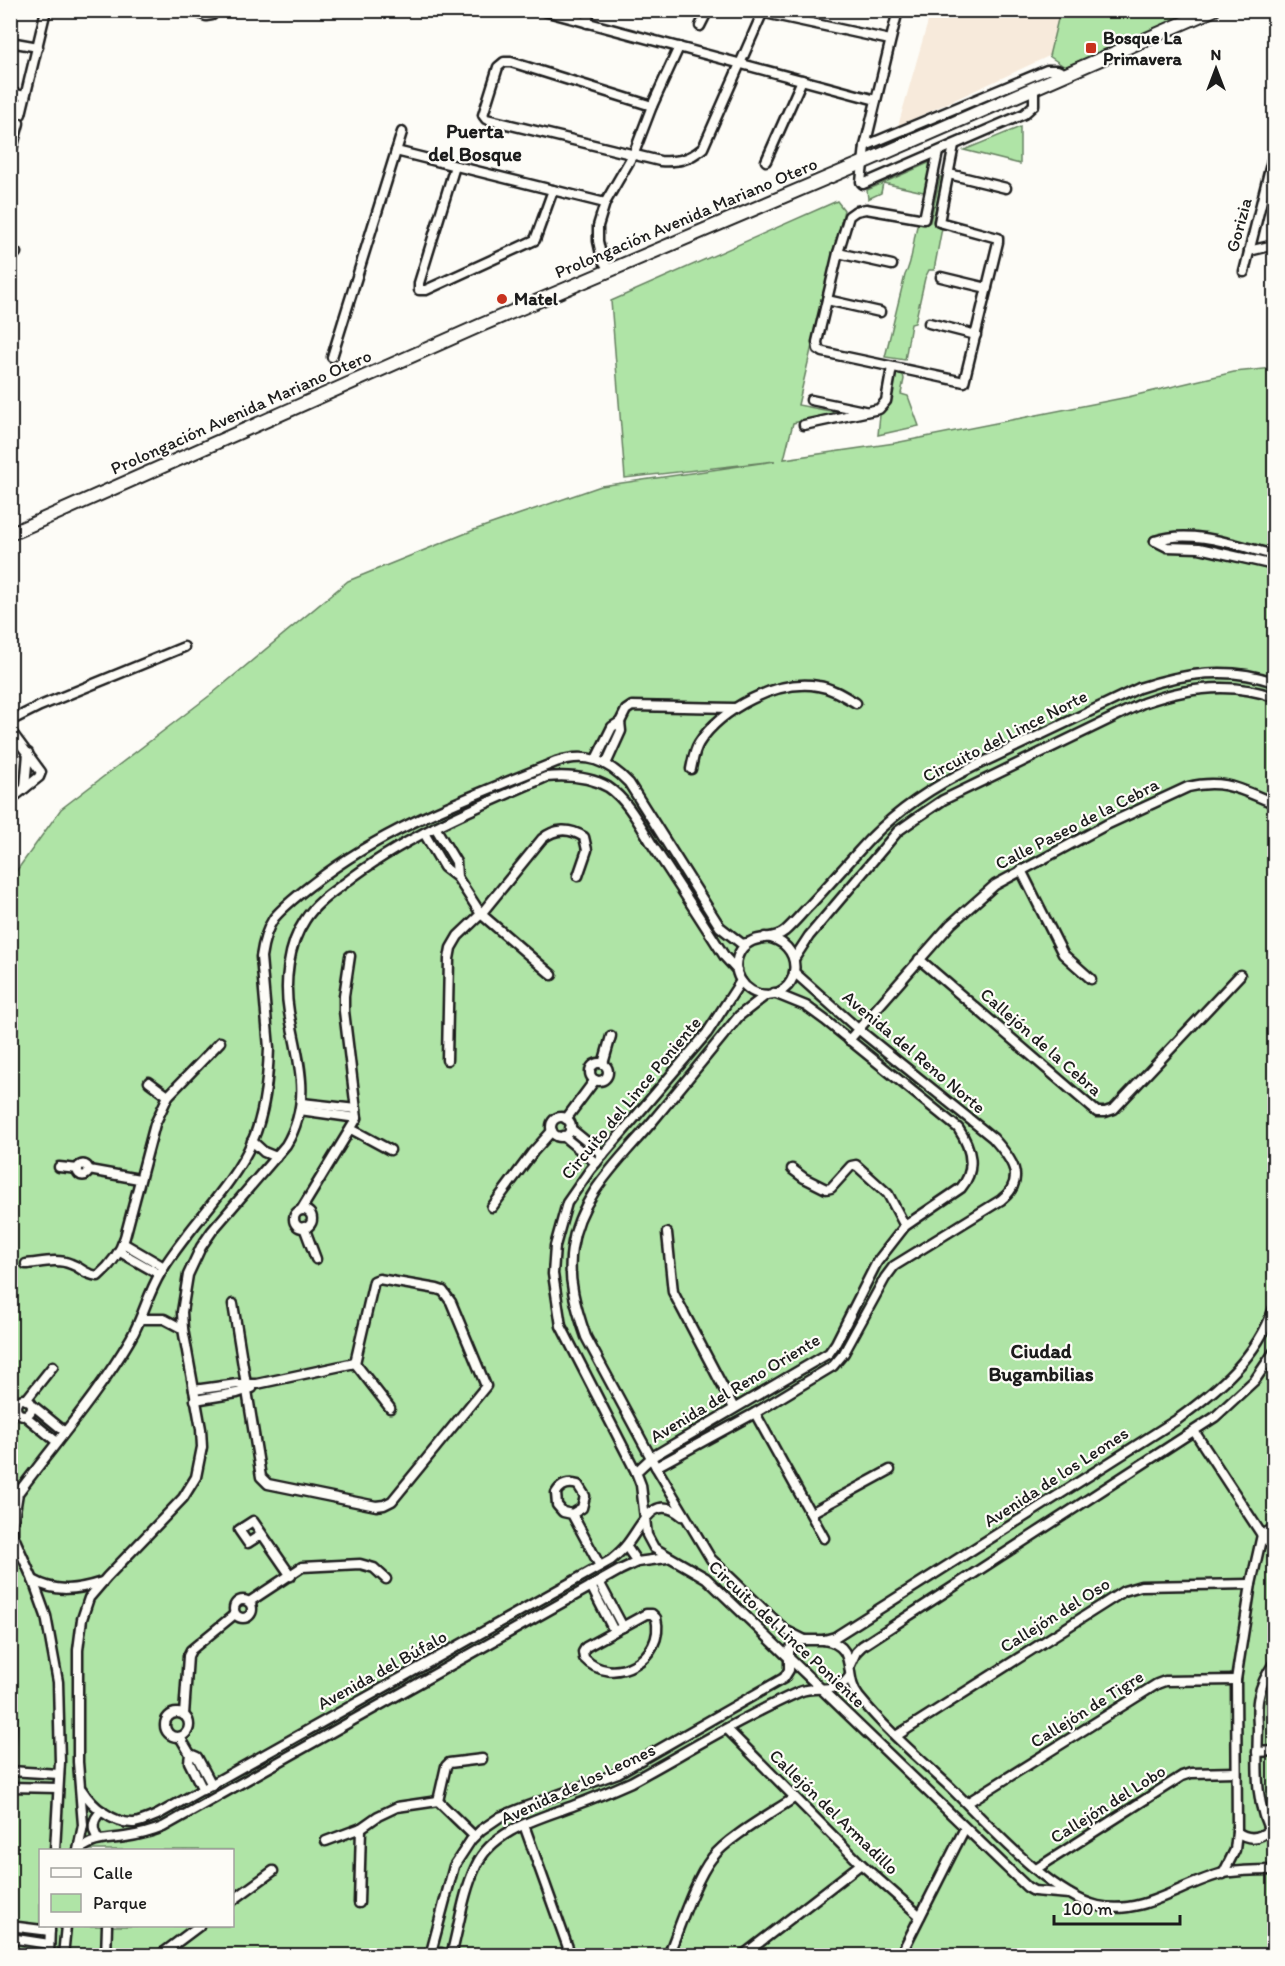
<svg xmlns="http://www.w3.org/2000/svg" width="1285" height="1966" font-family="Itim,sans-serif">
<style>
.built{fill:#f7eadb}
.green{fill:#afe4a6;stroke:#668061;stroke-width:1.5;fill-rule:evenodd}
.lines{fill:none;stroke-linecap:round;stroke-linejoin:round}
.street-casing{stroke:#1c1c1c;stroke-width:13}
.secondary-casing{stroke:#1c1c1c;stroke-width:16}
.street{stroke:#fdfcf7;stroke-width:8}
.secondary{stroke:#fdfcf7;stroke-width:12}
.poi-dot{fill:#c8321e;stroke:#fdfcf7;stroke-width:2}
.labels{text-anchor:middle;dominant-baseline:central;stroke-width:4.5;stroke-linejoin:round;paint-order:stroke}
.poi-label{font-size:18px;font-weight:bold;fill:#1c1c1c;stroke:#fdfcf7;text-anchor:start}
.street-label{font-size:18px;fill:#1c1c1c;stroke:#fdfcf7}
.neighbourhood-label{font-size:20px;font-weight:bold;fill:#1c1c1c;stroke:#fdfcf7}
</style>
<rect width="100%" height="100%" fill="#fdfcf7"/>
<filter id="ink" filterUnits="userSpaceOnUse"><feTurbulence type="fractalNoise" baseFrequency=".0167" numOctaves="2"/><feDisplacementMap in="SourceGraphic" scale="12" xChannelSelector="R" yChannelSelector="G"/><feConvolveMatrix kernelMatrix="1 2 1 2 8 2 1 2 1" color-interpolation-filters="sRGB"/></filter>
<g filter="url(#ink)">
<polygon class="built" points="931,11 1060,11 1049,56 898,126"/>
<g class="green">
<polygon points="1060,11 1060,10 1197,11 1065,67 1049,56"/>
<polygon points="1020,127 1020,164 964,150"/>
<polygon points="933,161 928,182 927,178 928,193 883,183 881,193 868,199 867,190"/>
<path d="M940 177H943L933 221 934 225 942 228 934 270H929L925 278 915 323 911 324 905 360 885 357 905 275C914 259 912 241 918 223L925 225 930 222Z"/>
<path d="M837 201 844 210 798 405 840 413 793 423 784 459 895 443 1128 397 1234 372 1274 368V1955L11 1956 10 880 61 809 213 693 348 581 474 530 601 486 775 461 625 478 611 301ZM40 1850H232V1926H40Z"/>
<polygon points="896,368 902,369 904,379 901,394 908,396 919,426 878,435 880,415"/>
</g>
<g class="lines">
<defs>
<g id="street">
<polyline points="191,10 206,16 212,15 214,10"/>
<polyline points="540,10 876,100"/>
<polyline points="898,10 865,146 861,182 863,184 1024,114 1034,105 1034,90"/>
<polyline points="587,23 590,10"/>
<polyline points="700,26 708,10"/>
<polyline points="10,42 38,47"/>
<polyline points="10,93 25,96"/>
<path d="M652 106 511 62H504L498 67 483 115 486 119 660 161C678 162 689 160 703 148L761 16 765 13 890 40"/>
<polyline points="21,114 46,10"/>
<polyline points="865,146 1047,70 1057,70 1066,74"/>
<polyline points="396,151 605,203"/>
<polyline points="938,152 924,219 866,209 856,211 849,216 838,253 817,342 818,349 823,352 964,382 998,242 998,238 994,237 939,222 954,145"/>
<polyline points="10,157 19,123"/>
<polyline points="766,161 802,80"/>
<polyline points="455,166 419,283 419,290 426,290 535,240 553,190"/>
<polyline points="949,174 1006,188"/>
<polyline points="1249,251 1274,245"/>
<polyline points="10,252 16,253"/>
<polyline points="838,253 892,265"/>
<polyline points="609,270 602,259 598,241 598,226 605,203 634,153 652,106 679,47"/>
<polyline points="1244,272 1274,152"/>
<polyline points="941,277 987,288"/>
<polyline points="827,300 880,312"/>
<polyline points="929,323 976,335"/>
<polyline points="332,357 402,132"/>
<polyline points="811,400 864,411"/>
<polyline points="804,425 879,409 886,401 892,367"/>
<polyline points="1155,541 1167,547 1199,548 1274,565"/>
<path d="M1155 541C1192 528 1238 546 1274 555"/>
<polyline points="10,721 40,706 184,647"/>
<polyline points="10,730 41,772 39,777 10,800"/>
<polyline points="596,759 612,727 620,722 626,710 632,706 733,708"/>
<polyline points="606,764 621,731 620,722"/>
<path d="M691 769C693 760 694 751 699 743 720 709 778 679 818 686 832 688 844 696 856 703"/>
<polyline points="25,788 28,753"/>
<polyline points="435,827 456,862 457,877"/>
<polyline points="424,833 444,867 457,877 481,914 552,975"/>
<polyline points="1021,870 1063,954 1091,979"/>
<path d="M765 937C804 941 804 993 767 995 744 995 728 970 741 950 753 933 772 942 785 931 794 923 802 913 810 905 831 883 851 859 871 838 900 808 938 784 975 766 1030 740 1085 714 1139 688 1184 673 1229 666 1274 682"/>
<path d="M794 959 809 936 882 850 898 831 915 819 943 800 1143 703C1185 688 1231 681 1274 697"/>
<polyline points="919,959 1097,1112 1105,1112 1114,1109 1240,975"/>
<polyline points="741,981 707,1033 590,1170 567,1203 555,1246 553,1274 561,1326 636,1472 641,1485 647,1535 654,1548 706,1578 1027,1887 1034,1891 1069,1894"/>
<path d="M766 995 739 1016C710 1052 681 1087 652 1122 620 1160 579 1196 572 1248 567 1279 576 1308 586 1337L656 1467 711 1559 785 1630 805 1640H824L835 1637 1178 1419C1219 1389 1257 1357 1274 1308"/>
<path d="M849 1040 951 924 995 885 1106 825 1188 787C1224 778 1241 790 1274 803"/>
<path d="M447 1060 449 959 451 948 458 936 481 914 542 839C555 828 570 828 584 837L587 850 578 876"/>
<circle cx="599" cy="1072" r="9"/>
<polyline points="603,1064 611,1036"/>
<polyline points="149,1082 168,1096"/>
<polyline points="302,1103 356,1109"/>
<polyline points="300,1110 357,1118"/>
<circle cx="561" cy="1127" r="10"/>
<polyline points="566,1119 595,1080"/>
<polyline points="570,1128 603,1155"/>
<polyline points="351,1129 390,1150"/>
<polyline points="563,1136 596,1163"/>
<polyline points="252,1141 264,1152 276,1157"/>
<circle cx="83" cy="1170" r="5.5"/>
<polyline points="59,1167 78,1169"/>
<polyline points="792,1169 804,1178 826,1189 831,1188 851,1166 856,1165 888,1194 905,1226"/>
<polyline points="89,1170 139,1179"/>
<polyline points="492,1207 533,1152 552,1131"/>
<polyline points="301,1210 357,1118 344,1011 344,996 350,956"/>
<circle cx="303" cy="1219" r="9"/>
<polyline points="304,1227 316,1259"/>
<polyline points="667,1233 673,1292 734,1408"/>
<polyline points="123,1243 164,1267"/>
<polyline points="120,1252 159,1274"/>
<path d="M26 1264C40 1263 57 1258 71 1264 83 1268 82 1274 98 1276 111 1265 120 1253 125 1237L155 1124 168 1096 220 1042"/>
<polyline points="233,1304 261,1477 268,1484 376,1506 384,1505 392,1501 486,1386 451,1302 443,1291 437,1289 379,1279 374,1281 355,1363"/>
<polyline points="141,1319 164,1319 183,1329"/>
<polyline points="355,1363 390,1408"/>
<polyline points="194,1390 237,1384 257,1384 355,1363"/>
<circle cx="24" cy="1407" r="8"/>
<polyline points="26,1400 53,1366"/>
<polyline points="195,1400 237,1393 252,1388"/>
<polyline points="31,1404 64,1431"/>
<polyline points="755,1413 824,1538"/>
<polyline points="24,1415 57,1442"/>
<polyline points="1194,1431 1262,1535 1274,1548"/>
<path d="M656 1467 755 1413 833 1366 844 1353 885 1278 894 1266 1001 1200C1028 1179 1011 1158 993 1138L858 1029 794 972"/>
<path d="M636 1472 652 1457 829 1353 836 1343 877 1262 905 1226 961 1188C977 1169 971 1147 958 1128L825 1020 806 1006 774 993"/>
<polyline points="811,1513 890,1470"/>
<path d="M572 1514 582 1508 585 1496 578 1485C569 1482 561 1484 556 1493L557 1505 563 1512 572 1514 600 1566"/>
<polyline points="262,1534 248,1543 239,1530 253,1521 291,1576"/>
<polyline points="1262,1535 1274,1528"/>
<polyline points="626,1546 637,1562"/>
<path d="M33 1580C56 1593 77 1590 102 1582"/>
<polyline points="599,1582 623,1627"/>
<polyline points="591,1586 614,1631"/>
<circle cx="243" cy="1609" r="9"/>
<polyline points="249,1602 302,1567 360,1564 374,1568 386,1579"/>
<path d="M646 1614H652L656 1618C666 1658 612 1689 584 1658L583 1652 586 1647Z"/>
<path d="M824 1640C860 1646 842 1677 859 1697 886 1730 919 1758 950 1787 986 1822 1050 1895 1098 1906 1144 1916 1182 1883 1224 1873 1241 1870 1258 1870 1274 1870"/>
<path d="M1274 1663C1268 1672 1261 1685 1259 1696 1256 1706 1258 1719 1258 1729 1257 1765 1254 1806 1274 1838"/>
<polyline points="850,1665 856,1652 862,1646 1215,1417 1255,1380 1274,1352"/>
<polyline points="10,1701 12,1717 10,1757"/>
<circle cx="177" cy="1725" r="12"/>
<polyline points="184,1715 188,1656 191,1650 235,1614"/>
<polyline points="727,1729 861,1864 920,1916"/>
<polyline points="896,1736 1124,1591 1141,1586 1251,1584"/>
<polyline points="180,1737 190,1754 189,1762 203,1790"/>
<polyline points="1257,1752 1274,1751"/>
<polyline points="190,1754 197,1757 212,1785"/>
<polyline points="10,1771 59,1774"/>
<polyline points="10,1787 58,1788"/>
<path d="M82 1790C92 1806 113 1824 134 1823 141 1822 150 1818 157 1815L611 1560C617 1555 623 1550 628 1543 642 1525 654 1492 682 1516"/>
<polyline points="438,1801 446,1766 449,1763 482,1759"/>
<polyline points="438,1801 474,1836"/>
<polyline points="967,1803 1157,1684 1165,1681 1236,1680"/>
<polyline points="524,1825 571,1956"/>
<path d="M1237 1832C1248 1840 1259 1839 1269 1830"/>
<path d="M99 1840C91 1830 92 1819 102 1811"/>
<polyline points="326,1841 361,1828 378,1816 397,1807 438,1801"/>
<path d="M55 1850 60 1762 58 1682 46 1616 33 1580 13 1535V1524L18 1493C56 1442 99 1393 131 1338 143 1317 148 1293 161 1272 187 1228 232 1188 252 1142 265 1113 268 1079 269 1048L261 957C263 943 266 930 274 918 286 904 301 893 315 882 387 826 473 796 556 762 586 752 607 760 629 783L720 927 742 944 747 943"/>
<path d="M78 1850 83 1825 78 1762V1650L82 1619 89 1598 107 1577 183 1498 196 1477 202 1447 201 1429 183 1329 182 1312 188 1275 201 1247 212 1231 286 1145C313 1100 298 1061 289 1012 284 983 288 945 305 920 315 904 330 894 345 883 405 836 477 807 546 777 568 775 589 776 608 787 629 801 642 829 655 849 679 885 702 921 725 957L737 970"/>
<path d="M79 1850C94 1838 107 1840 125 1837 139 1835 151 1832 163 1827L620 1570 637 1562 667 1558"/>
<polyline points="1036,1869 1182,1776 1191,1773 1236,1772"/>
<polyline points="1223,1874 1235,1850 1237,1832 1236,1680 1251,1584 1262,1535"/>
<polyline points="232,1901 273,1871"/>
<polyline points="359,1903 361,1828"/>
<polyline points="10,1926 50,1931"/>
<polyline points="10,1938 49,1944"/>
<polyline points="49,1956 50,1926"/>
<polyline points="63,1956 66,1926"/>
<polyline points="106,1956 107,1926"/>
<polyline points="159,1956 199,1926"/>
<polyline points="430,1956 454,1866 471,1840 481,1830 500,1817 522,1808 618,1773 784,1678 789,1670 789,1650 797,1641 805,1640"/>
<polyline points="432,1956 441,1953 446,1956"/>
<path d="M451 1956C459 1927 463 1893 476 1866 493 1829 541 1818 575 1805 594 1798 613 1790 631 1782 686 1752 741 1718 799 1692 817 1684 836 1696 849 1677"/>
<path d="M668 1956C679 1929 695 1879 712 1858 727 1838 772 1813 794 1798"/>
<polyline points="742,1956 861,1864"/>
<polyline points="900,1956 965,1828"/>
</g>
<polyline id="secondary" points="10,534 479,326 862,163 1213,10"/>
</defs>
<use href="#street" class="street-casing"/>
<use href="#secondary" class="secondary-casing"/>
<use href="#street" class="street"/>
<use href="#secondary" class="secondary"/>
</g>
</g>
<g class="poi-dot">
<rect x="1085" y="42" width="12" height="12" rx="3"/>
<circle cx="502" cy="299" r="6"/>
</g>
<g class="labels">
<g class="poi-label">
<text x="1103" y="38">Bosque La<tspan x="1103" dy="21">Primavera</tspan></text>
<text x="514" y="299">Matel</text>
</g>
<g class="street-label">
<text transform="translate(686 218) rotate(-23)">Prolongación Avenida Mariano Otero</text>
<text transform="translate(1239 225) rotate(-75)">Gorizia</text>
<text transform="translate(241 412) rotate(-24)">Prolongación Avenida Mariano Otero</text>
<text transform="translate(1005 736) rotate(-27)">Circuito del Lince Norte</text>
<text transform="translate(1077 824) rotate(-27)">Calle Paseo de la Cebra</text>
<text transform="translate(1041 1042) rotate(41)">Callejón de la Cebra</text>
<text transform="translate(914 1052) rotate(40)">Avenida del Reno Norte</text>
<text transform="translate(631 1098) rotate(-50)">Circuito del Lince Poniente</text>
<text transform="translate(735 1388) rotate(-31)">Avenida del Reno Oriente</text>
<text transform="translate(1056 1477) rotate(-33)">Avenida de los Leones</text>
<text transform="translate(1055 1615) rotate(-32)">Callejón del Oso</text>
<text transform="translate(787 1634) rotate(43)">Circuito del Lince Poniente</text>
<text transform="translate(382 1670) rotate(-29)">Avenida del Búfalo</text>
<text transform="translate(1087 1709) rotate(-32)">Callejón de Tigre</text>
<text transform="translate(578 1784) rotate(-25)">Avenida de los Leones</text>
<text transform="translate(1108 1804) rotate(-32)">Callejón del Lobo</text>
<text transform="translate(834 1812) rotate(44)">Callejón del Armadillo</text>
</g>
<g class="neighbourhood-label">
<text x="475" y="131">Puerta<tspan x="475" dy="23">del Bosque</tspan></text>
<text x="1041" y="1351">Ciudad<tspan x="1041" dy="23">Bugambilias</tspan></text>
</g>
</g>
<rect width="1285" height="1966" fill="none" stroke="#fdfcf7" stroke-width="36"/>
<rect x="18" y="18" width="1249" height="1930" fill="none" stroke="#1c1c1c" stroke-width="2" filter="url(#ink)"/>
<rect x="39" y="1849" width="195" height="78" fill="#fdfcf7" stroke="#a3a29f" stroke-width="1.5"/>
<rect x="51" y="1868" width="30" height="9" fill="#fdfcf7" stroke="#a3a29f" stroke-width="1.5"/>
<text x="93" y="1879" font-size="18" fill="#1c1c1c">Calle</text>
<rect x="51" y="1894" width="30" height="18" fill="#afe4a6" stroke="#a3a29f" stroke-width="1.5"/>
<text x="93" y="1909" font-size="18" fill="#1c1c1c">Parque</text>
<g transform="translate(1216 69)" stroke="#fdfcf7" stroke-width="4.5" paint-order="stroke">
<path d="M0-4.5L10 22L0 15L-10 22Z" fill="#1c1c1c"/>
<text y="-9" font-size="16" font-weight="bold" text-anchor="middle" fill="#1c1c1c">N</text>
</g>
<path d="M1054 1915v9h126v-9" fill="none" stroke="#1c1c1c" stroke-width="3"/>
<text x="1063" y="1915" font-size="18" fill="#1c1c1c" stroke="#fdfcf7" stroke-width="4.5" paint-order="stroke">100 m</text>
</svg>
